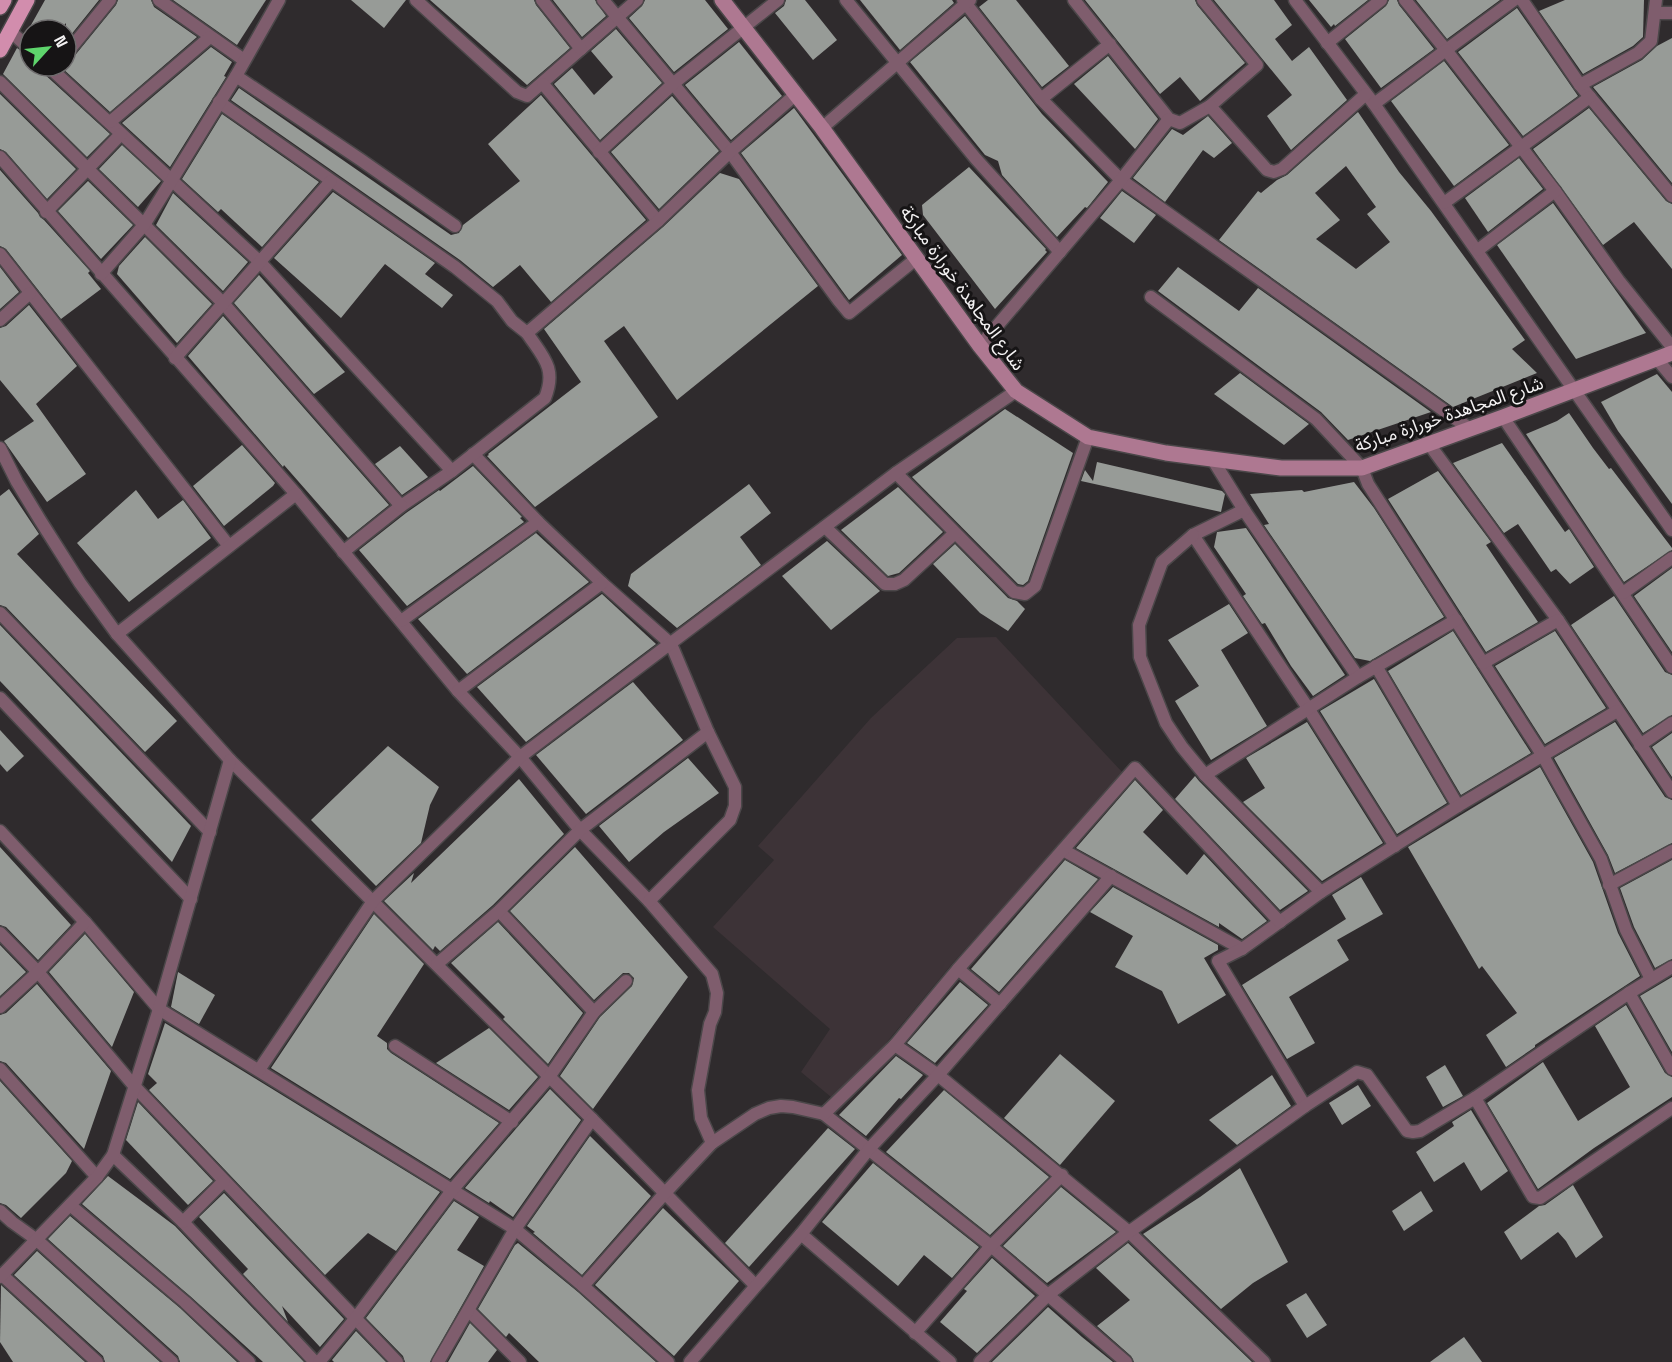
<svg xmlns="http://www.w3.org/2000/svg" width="1672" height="1362" font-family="'Space Grotesk','Noto Sans Arabic',sans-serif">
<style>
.built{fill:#3d3337}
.building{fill:#979b97;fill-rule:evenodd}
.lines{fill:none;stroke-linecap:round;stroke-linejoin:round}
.street-casing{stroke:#4b4749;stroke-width:15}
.secondary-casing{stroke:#4b4749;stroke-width:18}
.primary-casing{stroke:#4b4749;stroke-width:18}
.street{stroke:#7f5d6d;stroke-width:12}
.secondary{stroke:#ae7891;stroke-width:15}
.primary{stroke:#d28dad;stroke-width:15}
.labels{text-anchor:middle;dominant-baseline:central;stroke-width:6;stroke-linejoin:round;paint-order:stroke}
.street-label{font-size:18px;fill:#f4f2f3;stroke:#161415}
</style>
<rect width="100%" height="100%" fill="#2f2b2d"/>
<polygon class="built" points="996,637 1123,773 952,964 837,1102 801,1072 830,1029 713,927 774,860 758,846 871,718 957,638"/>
<g class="building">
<polygon points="45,0 99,0 66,41 66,23 60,30 30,30 30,38 26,34"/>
<polygon points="118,0 151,0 154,7 197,37 110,112 61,67 66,66 66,62 72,59 116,5"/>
<polygon points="173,0 266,0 237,45"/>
<polygon points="351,0 406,0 384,28"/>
<polygon points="430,0 534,0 536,5 570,48 527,85"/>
<polygon points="553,0 595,0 606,16 582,37"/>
<polygon points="645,0 705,0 728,29 674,72 629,18 642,6"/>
<polygon points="786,0 805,0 837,40 813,60 775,13 784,6"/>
<polygon points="860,0 952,0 954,3 900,50"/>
<polygon points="988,0 1016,0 1069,66 1042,87 979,7"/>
<polygon points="1085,0 1195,0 1197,5 1245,63 1200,101 1180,77 1160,94"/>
<polygon points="1214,0 1274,0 1292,25 1275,39 1292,61 1309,47 1347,100 1291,150 1267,116 1292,95"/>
<polygon points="1309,0 1368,0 1335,26 1334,24 1331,27"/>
<polygon points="1389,0 1397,0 1399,5 1434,49 1381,88 1345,39 1386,6"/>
<polygon points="1416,0 1500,0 1447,39"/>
<polygon points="1565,0 1644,0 1643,37 1633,46 1583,74 1539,11"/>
<polygon points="1517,8 1578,96 1523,136 1458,52"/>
<polygon points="965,16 1042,114 1108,182 1087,208 1085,207 1057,237 1002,175 998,161 985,155 910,62"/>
<polygon points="616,29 662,83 600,140 554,84 572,68 594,95 613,77 591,51"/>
<polygon points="1672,38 1672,183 1593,87 1642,60 1657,46"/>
<polygon points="739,42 782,96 731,140 685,85"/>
<polygon points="211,47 232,62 224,76 226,77 170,167 122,123"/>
<polygon points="17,48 30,57 30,66 38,66 42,72 110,134 87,157 3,74"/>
<polygon points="1108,56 1158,119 1135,149 1074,84"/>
<polygon points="1444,61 1509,145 1454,186 1391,101"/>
<polygon points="239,88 451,235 459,233 463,225 520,181 488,144 541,95 646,220 551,302 520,265 493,287 460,260 231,100"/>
<polygon points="0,94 76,169 47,199 6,152 0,149"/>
<polygon points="672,96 719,151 659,209 611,152"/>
<polygon points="794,108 902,255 849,300 741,153"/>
<polygon points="1589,108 1666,201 1672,204 1672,269 1634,222 1603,245 1533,149"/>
<path d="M1358 112 1399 172 1431 211 1525 340 1512 349 1537 373 1453 407 1219 240 1258 191 1261 193 1277 180 1287 175ZM1346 166 1376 207 1367 214 1390 242 1356 269 1316 239 1340 220 1315 193Z"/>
<polygon points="222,114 319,182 262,247 221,209 218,212 182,179"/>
<polygon points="1208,116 1232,143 1214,158 1203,150 1165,202 1133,178 1172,129 1183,135"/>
<polygon points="122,145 161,181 138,207 99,169"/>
<polygon points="1519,158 1543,189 1488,232 1465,198"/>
<polygon points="969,167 1046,249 1045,250 1047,252 995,309 923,215 922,205"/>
<polygon points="0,170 38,213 40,217 44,220 90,271 88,273 101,289 61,319 6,249 0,246"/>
<polygon points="720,173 739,179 818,286 677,400 624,326 604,341 658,417 535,507 487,456 489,455 488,454 581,382 544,329 663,227"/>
<polygon points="88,181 133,225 101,259 58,211"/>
<polygon points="1122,191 1156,215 1134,243 1100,218"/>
<polygon points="333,192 435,263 425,274 453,295 442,308 385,264 341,318 274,258"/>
<polygon points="173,193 248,262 223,291 156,225"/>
<polygon points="1553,203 1619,295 1646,333 1576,359 1497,245"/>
<polygon points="145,237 212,304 177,343 117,274 119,266"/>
<polygon points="0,267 19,292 0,309"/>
<polygon points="1178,267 1239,311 1258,288 1431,412 1348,440 1321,412 1158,291"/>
<polygon points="259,275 345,372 314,394 234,303"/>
<polygon points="29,305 77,366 36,404 86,474 47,502 4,441 34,421 0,380 0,328 6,326"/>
<polygon points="223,316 389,505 348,538 284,465 283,467 188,356"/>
<polygon points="1240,373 1309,424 1284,445 1214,394"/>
<polygon points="1657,374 1672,392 1672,504 1618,431 1601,402"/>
<polygon points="1005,409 1073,453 1028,581 1023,585 1018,584 912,477"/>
<polygon points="1569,413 1593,448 1609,469 1611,468 1672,548 1672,550 1624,582 1526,434 1557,421"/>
<polygon points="1502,443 1565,532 1569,529 1594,567 1570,584 1556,569 1551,572 1518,524 1504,533 1453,463"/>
<polygon points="242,445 275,483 273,486 224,526 193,486"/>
<polygon points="400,446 428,477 402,495 375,464"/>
<polygon points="1097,462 1222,491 1225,494 1221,512 1081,481 1085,470 1093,481"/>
<polygon points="473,466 522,517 520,518 524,522 407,606 359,550 406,513 439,490 440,491"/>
<polygon points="1438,471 1491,542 1486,545 1538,622 1486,652 1388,499"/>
<polygon points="1354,482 1374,508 1444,617 1370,661 1355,658 1264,525 1269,524 1250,494 1302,490 1304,492"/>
<polygon points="749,484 771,513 740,537 761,565 677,628 628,586 631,574"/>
<polygon points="898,487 943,532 899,573 888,576 841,530"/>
<polygon points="9,489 39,534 17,554 177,721 145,752 6,607 0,605 0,496"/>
<polygon points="136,490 158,519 183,500 211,538 129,602 77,543"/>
<polygon points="1246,528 1345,675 1313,696 1291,666 1265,623 1262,624 1243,596 1246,594 1214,547 1217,532"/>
<polygon points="536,533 589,582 467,674 418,619"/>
<polygon points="827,541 880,591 831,630 782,576"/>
<polygon points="955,544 1008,598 1017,601 1025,609 1008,631 980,613 933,564"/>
<polygon points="1672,568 1672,652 1634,596"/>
<polygon points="602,594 656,644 526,742 477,687"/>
<polygon points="1614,596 1665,672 1672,675 1672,715 1643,733 1571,625"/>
<polygon points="1229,604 1248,633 1221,650 1267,726 1211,760 1175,701 1199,686 1168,640"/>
<polygon points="0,625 191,826 172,862 0,681"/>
<polygon points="1453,631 1531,753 1461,795 1388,671"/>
<polygon points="1555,631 1606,708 1545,744 1495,666"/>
<polygon points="1374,679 1447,803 1397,834 1320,711"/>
<polygon points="633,682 683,740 586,814 536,755"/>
<polygon points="1307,722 1383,843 1322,881 1243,802 1265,788 1246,758"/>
<polygon points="1615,722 1665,797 1672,800 1672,843 1615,873 1608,855 1554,758"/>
<polygon points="0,730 24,756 7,772 0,764"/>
<polygon points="1672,733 1672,777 1652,747"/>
<polygon points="388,746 439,787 430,805 421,843 376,886 311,820"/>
<polygon points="688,758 719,793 664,832 629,862 599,826"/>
<polygon points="1540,767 1593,862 1618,933 1640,976 1535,1045 1535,1047 1506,1067 1486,1035 1517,1013 1482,966 1479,969 1408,847"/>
<polygon points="1195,776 1199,781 1308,891 1280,910 1175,799"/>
<polygon points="519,779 564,834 493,905 440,951 435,946 433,950 384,901 414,873 411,883"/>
<polygon points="1135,780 1163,810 1143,832 1187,875 1204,854 1267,921 1242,939 1219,923 1219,927 1076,848"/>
<polygon points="0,847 71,925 38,960 6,927 0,925"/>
<polygon points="575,847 688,977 593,1109 560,1076 600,1017 632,986 634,978 629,973 623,973 594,1000 510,911"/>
<polygon points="1065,860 1098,879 999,992 971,969"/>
<polygon points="1672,860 1672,959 1655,968 1634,927 1620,888"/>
<polygon points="1361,877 1383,914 1337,940 1349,960 1289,997 1315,1043 1287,1059 1242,985 1346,919 1332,895"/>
<polygon points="1113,887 1218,945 1218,950 1204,958 1226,995 1178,1024 1162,991 1115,967 1133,936 1090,912"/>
<polygon points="374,914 424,964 377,1036 387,1043 387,1049 391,1053 499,1123 450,1179 271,1068"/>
<polygon points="498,922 583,1013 548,1064 503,1019 505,1017 451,963"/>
<polygon points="85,934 134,992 112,1047 49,972"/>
<polygon points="0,945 26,972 0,996"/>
<polygon points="178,972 215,995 199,1024 171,1007"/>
<polygon points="1672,977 1672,1052 1640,996"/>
<polygon points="960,982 988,1005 935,1063 907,1043"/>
<polygon points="37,984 111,1071 84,1149 6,1063 0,1061 0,1015 6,1013"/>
<polygon points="1626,1005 1665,1073 1672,1077 1672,1097 1594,1148 1538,1189 1487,1103 1543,1062 1578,1121 1630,1087 1595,1026"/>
<polygon points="165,1023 440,1192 396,1251 368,1233 325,1275 149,1090 157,1083 148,1074"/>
<polygon points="489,1028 538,1077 509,1110 436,1063"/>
<polygon points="1060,1054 1115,1101 1060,1165 1004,1118"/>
<polygon points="896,1056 923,1075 901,1099 899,1098 866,1136 839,1115"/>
<polygon points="1445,1065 1463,1096 1443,1107 1426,1077"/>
<polygon points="1272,1075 1291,1106 1237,1145 1209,1120"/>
<polygon points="0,1081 72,1161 66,1173 21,1218 6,1205 0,1203"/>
<polygon points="1358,1085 1371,1106 1342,1125 1329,1103"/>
<polygon points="550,1089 581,1120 513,1217 490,1201 489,1203 465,1188"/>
<polygon points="944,1090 1049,1177 990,1235 886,1152"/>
<polygon points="138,1102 213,1181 188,1205 126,1140"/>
<polygon points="1471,1110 1508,1171 1481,1191 1464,1162 1434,1182 1416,1152 1454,1126 1452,1122"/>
<polygon points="828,1128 855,1149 749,1267 725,1243"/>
<polygon points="590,1136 651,1196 582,1275 533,1233 535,1232 527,1226"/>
<polygon points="873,1163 979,1247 952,1278 924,1255 898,1286 822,1222"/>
<polygon points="1240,1168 1288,1262 1253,1283 1221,1309 1143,1234 1200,1197"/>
<polygon points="108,1176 175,1226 304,1362 263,1362 190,1296 82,1204"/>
<polygon points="1573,1185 1603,1237 1576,1258 1566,1241 1558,1232 1521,1260 1504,1232 1539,1206 1545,1205"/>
<polygon points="1061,1187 1116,1232 1047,1283 1003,1246"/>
<polygon points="1421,1191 1433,1211 1404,1231 1392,1211"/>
<polygon points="224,1193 344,1319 320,1347 282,1306 288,1322 243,1274 248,1269 199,1217"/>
<polygon points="454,1201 479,1217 457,1250 484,1266 430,1362 405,1362 403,1356 366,1318"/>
<polygon points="663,1208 739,1281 674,1356 595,1285"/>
<polygon points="70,1216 180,1308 237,1362 180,1362 178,1356 48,1239"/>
<polygon points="518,1243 578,1292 656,1362 539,1362 509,1333 506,1337 478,1309 515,1245"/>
<polygon points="1128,1243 1252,1362 1134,1362 1131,1356 1097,1326 1130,1300 1096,1268"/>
<polygon points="37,1251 160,1362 105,1362 103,1356 14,1275"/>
<polygon points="992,1258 1035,1296 977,1353 940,1322 967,1291 964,1289"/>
<polygon points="1,1285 85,1362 13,1362 0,1342"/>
<polygon points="1306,1293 1327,1325 1307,1338 1286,1305"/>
<polygon points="1048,1307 1082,1337 1113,1362 992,1362"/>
<polygon points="470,1323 497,1350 488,1362 448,1362"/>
<polygon points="356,1331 386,1362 334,1362 332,1360"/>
<polygon points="1464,1337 1482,1362 1430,1362"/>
</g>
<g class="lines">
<defs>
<g id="street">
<polyline points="159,0 244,60"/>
<polyline points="416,0 517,92 527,96 637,0"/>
<polyline points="542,0 581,49"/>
<polyline points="603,0 730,152 839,301 849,313 917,258"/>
<polyline points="846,0 976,159 1060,252"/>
<polyline points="963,0 1041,99 1121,180 1470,429"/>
<polyline points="1074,0 1169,119 1180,123 1210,106 1257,65 1203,0"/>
<polyline points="1295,0 1374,104 1672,530"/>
<polyline points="1405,0 1446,50 1514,0"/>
<polyline points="1522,0 1580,85 1672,196"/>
<polyline points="1655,13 1672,13"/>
<polyline points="10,31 30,49"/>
<polyline points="1327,43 1381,0"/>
<polyline points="66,54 110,0"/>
<polyline points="48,66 259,261 452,471 401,506 343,552"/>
<polyline points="236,76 361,160 455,226"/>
<polyline points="0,82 223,303 401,506"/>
<polyline points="543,84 658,221"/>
<polyline points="1580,85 1638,53 1651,41 1656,0"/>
<polyline points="1041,99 1110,44"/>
<polyline points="219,102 455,267 497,301 512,321 527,333 658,221 730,152 795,95"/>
<polyline points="1374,104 1446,50 1555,191 1619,281 1672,347"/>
<polyline points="1210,106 1267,170 1274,172 1282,169 1366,94"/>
<polyline points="110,122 210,37"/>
<polyline points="822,128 970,0"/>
<polyline points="599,152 674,83 778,0"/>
<polyline points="0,157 296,494 458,691 520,757 580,830 649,901 712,974 717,993 715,1012 710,1024 698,1090 701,1118 712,1143"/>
<polyline points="1444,203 1590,97"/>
<polyline points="46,212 121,134"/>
<polyline points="1478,250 1555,191"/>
<polyline points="0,254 229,546"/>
<polyline points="101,274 144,225 236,76 279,0"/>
<polyline points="1151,297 1316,419 1362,468 1368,484 1543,756 1601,859 1626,930 1651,979"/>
<polyline points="0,320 30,293"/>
<polyline points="980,346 1121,180 1169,119"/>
<polyline points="175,358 331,181"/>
<polyline points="1657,359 1672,377"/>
<polyline points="1503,417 1672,667"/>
<polyline points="1429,444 1558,620 1672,792"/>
<polyline points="0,448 17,482 40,520 80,583 117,634 230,760 592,1119 755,1285"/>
<polyline points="473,454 538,522"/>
<polyline points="1213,460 1244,510 1358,677"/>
<path d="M452 471 545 398C557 368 543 357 527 333"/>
<polyline points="896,473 1014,592 1025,594 1035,586 1088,437"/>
<polyline points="1244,510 1193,535 1308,708 1395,846"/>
<polyline points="825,527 885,584 895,584 904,580 955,533"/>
<polyline points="1193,535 1162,562 1139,625 1140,657 1166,723 1182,747 1205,775 1321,892"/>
<polyline points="1623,593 1672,558"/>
<polyline points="0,613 210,832"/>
<polyline points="401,621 538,522 602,583 671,644 708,732 735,787 735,806 730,820 649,901"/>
<polyline points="117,634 296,494"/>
<polyline points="1483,663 1558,620"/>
<polyline points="1376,666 1458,806"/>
<polyline points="458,691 602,583"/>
<polyline points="0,698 191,899"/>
<polyline points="1640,745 1672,723"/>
<polyline points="1205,775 1358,677 1456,620"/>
<polyline points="0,831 85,922 159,1009 515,1229 583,1286"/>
<polyline points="1063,850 1242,949"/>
<polyline points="1609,885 1672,851"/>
<polyline points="499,911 594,1012"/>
<polyline points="0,933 38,972 135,1087 397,1362"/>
<polyline points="437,964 499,911 580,830 708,732"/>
<polyline points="1672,967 1629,993 1672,1069"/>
<polyline points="958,969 1000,1004"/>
<polyline points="0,1007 38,972 85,922"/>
<polyline points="895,1045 938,1075 1129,1232 1264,1362"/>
<polyline points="395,1046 512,1122"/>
<polyline points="0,1069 97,1177"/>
<polyline points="259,1070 373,901 520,757 896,473 1016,391"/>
<polyline points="1475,1098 1533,1197 1540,1198 1672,1108"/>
<polyline points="1305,1106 1218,961 1242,949 1321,892 1458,806 1617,711"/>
<polyline points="824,1114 991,1246 1126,1362"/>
<polyline points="113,1155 183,1222 315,1362"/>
<polyline points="70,1205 185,1302 249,1362"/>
<polyline points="0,1211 12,1222 37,1240 172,1362"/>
<polyline points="183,1222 224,1181"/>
<polyline points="801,1234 950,1362"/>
<polyline points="2,1275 97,1362"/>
<polyline points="0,1277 97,1177 113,1155 159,1009 230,760"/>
<polyline points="469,1311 520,1362"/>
<polyline points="915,1333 991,1246 1062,1175"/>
<polyline points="319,1362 355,1319 453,1189 549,1077 594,1012 626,981"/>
<polyline points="438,1362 515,1229 592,1119"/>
<polyline points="668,1362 583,1286 665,1193 712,1143 755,1114 769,1108 781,1106 793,1107 824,1114 895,1045 958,969 1135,768 1280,922"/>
<polyline points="690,1362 801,1234 869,1149 938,1075 1111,876"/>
<polyline points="980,1362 1049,1294 1129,1232 1305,1106 1357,1072 1367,1075 1407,1131 1413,1132 1420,1131 1475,1098 1629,993"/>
</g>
<polyline id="secondary" points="722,0 822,128 980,346 1016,391 1088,437 1166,453 1281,468 1362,468 1503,417 1672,353"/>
<g id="primary">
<polyline points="0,7 4,0"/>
<polyline points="0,50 27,0"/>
</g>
</defs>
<use href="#street" class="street-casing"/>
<use href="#secondary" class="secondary-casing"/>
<use href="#primary" class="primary-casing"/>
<use href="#street" class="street"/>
<use href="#secondary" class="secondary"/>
<use href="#primary" class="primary"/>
</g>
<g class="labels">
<g class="street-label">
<text transform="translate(963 288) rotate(54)">شارع المجاهدة خورارة مباركة</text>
<text transform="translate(1449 414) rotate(-19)">شارع المجاهدة خورارة مباركة</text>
</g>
</g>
<g transform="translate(48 48) rotate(63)"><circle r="28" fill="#161415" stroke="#6f6d6e" stroke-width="1.5"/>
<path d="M0-4.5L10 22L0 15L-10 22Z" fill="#5ed56c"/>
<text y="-9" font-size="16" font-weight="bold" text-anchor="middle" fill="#f4f2f3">N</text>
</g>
</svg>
